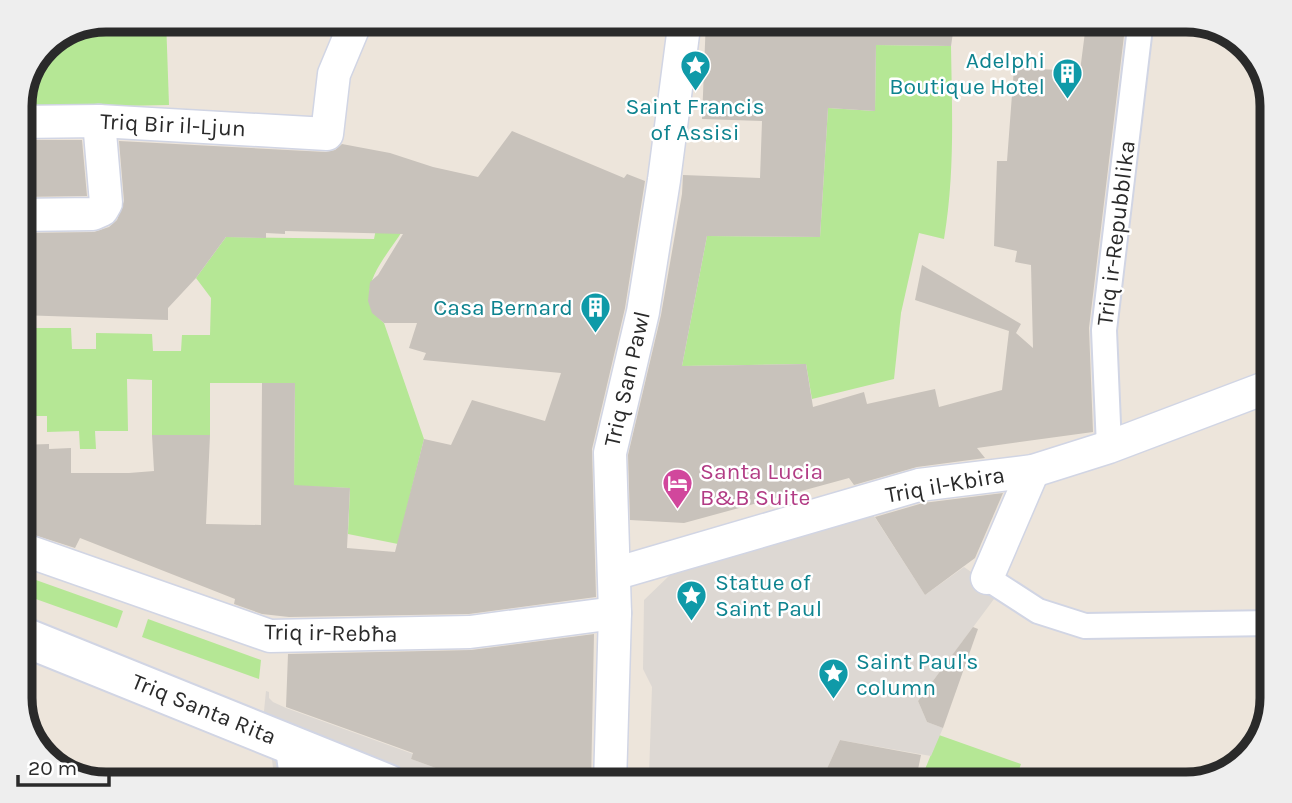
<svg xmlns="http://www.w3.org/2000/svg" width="1292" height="803" font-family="Karla,sans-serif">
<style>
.green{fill:#b5e795}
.plaza{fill:#ddd8d3}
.building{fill:#c8c2bb}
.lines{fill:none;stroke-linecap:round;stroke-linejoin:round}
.pedestrian-casing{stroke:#d1d5e4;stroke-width:28}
.minor-casing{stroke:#d1d5e4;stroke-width:35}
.tertiary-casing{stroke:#d1d5e4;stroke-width:42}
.pedestrian{stroke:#fff;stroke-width:24}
.minor{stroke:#fff;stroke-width:32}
.tertiary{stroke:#fff;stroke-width:38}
.labels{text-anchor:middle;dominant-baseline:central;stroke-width:5;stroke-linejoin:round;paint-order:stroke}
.culture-label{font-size:23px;fill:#0d838f;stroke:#fff;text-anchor:end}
.street-label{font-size:23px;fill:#2a2a2a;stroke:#fff}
.hotel-label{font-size:23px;fill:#b23c85;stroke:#fff;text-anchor:start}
.rim{fill:none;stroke:#2a2a2a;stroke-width:9}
</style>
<rect width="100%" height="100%" fill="#ede5db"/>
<g class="green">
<polygon points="106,19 166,19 169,105 19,108 19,100 45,44"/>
<path d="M876 45 951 46C952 112 955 173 944 239L919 233 901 313 894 379 812 399 806 364 682 366 707 236 820 237 828 108 875 111Z"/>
<path d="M376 229 403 230C385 259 349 294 384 323L424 439 398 544 348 534 350 488 294 486 295 383H210V435H152V380L127 379 128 431H95L96 449H80L79 431 47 432V416H32V384L19 383V328H71L72 349H96V333L152 334 153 351H181L182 335H210L211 298 196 278 226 237 374 239Z"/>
<polygon points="19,574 123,611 117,628 19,593"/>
<polygon points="148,619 261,660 259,679 142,637"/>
<polygon points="939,735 1021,764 1014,784 919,784"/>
</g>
<g class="plaza">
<polygon points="872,513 925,595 964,567 984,581 997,595 918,701 927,722 943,728 931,756 840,740 820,784 645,784 649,776 652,687 643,669 644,600 670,575"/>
<polygon points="266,691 269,692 269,698 273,702 286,708 413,754 411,759 480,784 389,784 262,731"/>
<polygon points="271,752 329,770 313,784 275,784"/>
</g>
<g class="building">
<polygon points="706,19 955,19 951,46 876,45 875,111 828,108 820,237 707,236 682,366 806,364 813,407 864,392 867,404 935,389 939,407 1002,390 1009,331 915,300 922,265 1021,324 1016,333 1033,348 1031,265 1015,262 1017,251 994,246 997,161 1007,161 1014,68 1080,71 1085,32 1103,31 1104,19 1126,19 1089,328 1093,432 977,448 985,458 917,467 854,485 849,478 684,523 630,520 628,455 661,315 682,194 683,175 760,178 762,121 702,119"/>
<polygon points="512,131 624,178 627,174 645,181 625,308 592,449 596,597 469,614 289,617 262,614 234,604 235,599 80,538 75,548 19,530 19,445 49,444 49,449 71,448 71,473 129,473 154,471 152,435 210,435 206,524 261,525 262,383 295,383 294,485 350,488 347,548 395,552 424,439 451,445 472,400 545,421 561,373 423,360 426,353 409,348 417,323 384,323 372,313 368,301 370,282 378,275 403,234 285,231 285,234 266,233 266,238 226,237 196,278 168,308 168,320 19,315 19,233 94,232 109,227 117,220 124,201 119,141 326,152 335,150 342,144 390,153 433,167 478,177"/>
<polygon points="19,140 82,140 87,196 19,197"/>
<polygon points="1003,493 975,558 925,595 875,517 923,503"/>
<polygon points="973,627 978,629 943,728 927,722 918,701"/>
<polygon points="594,634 591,784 480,784 411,759 413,753 286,707 288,654 471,650"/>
<polygon points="840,740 921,755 915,784 820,784"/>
</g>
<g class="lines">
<defs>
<g id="pedestrian">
<polyline points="1109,447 1104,330 1141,19"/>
<polyline points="987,578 1038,611 1085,626 1273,623"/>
<polyline points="287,742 293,784"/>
</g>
<g id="minor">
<polyline points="19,122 99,121 327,134 334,74 357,19"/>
<polyline points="19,215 93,214 102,210 106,203 99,121"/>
<polyline points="19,548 270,636 470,632 615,613"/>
<polyline points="614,574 919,485 1033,471 1109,447 1273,385"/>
<polyline points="987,578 1033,471"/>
<polyline points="610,784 615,613 610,453 643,312 664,180 685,19"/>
</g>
<polyline id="tertiary" points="19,635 388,784"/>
</defs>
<use href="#pedestrian" class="pedestrian-casing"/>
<use href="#minor" class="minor-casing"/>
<use href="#tertiary" class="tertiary-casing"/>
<use href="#pedestrian" class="pedestrian"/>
<use href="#minor" class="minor"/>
<use href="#tertiary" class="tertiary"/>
</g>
<defs>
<symbol id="sight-pin" viewBox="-11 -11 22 30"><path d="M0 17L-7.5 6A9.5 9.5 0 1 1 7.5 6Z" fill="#0f9aa8" stroke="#fff"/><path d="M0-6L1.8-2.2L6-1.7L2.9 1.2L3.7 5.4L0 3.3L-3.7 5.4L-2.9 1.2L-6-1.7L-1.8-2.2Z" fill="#fff"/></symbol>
<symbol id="building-pin" viewBox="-11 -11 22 30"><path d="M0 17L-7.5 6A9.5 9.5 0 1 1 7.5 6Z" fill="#0f9aa8" stroke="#fff"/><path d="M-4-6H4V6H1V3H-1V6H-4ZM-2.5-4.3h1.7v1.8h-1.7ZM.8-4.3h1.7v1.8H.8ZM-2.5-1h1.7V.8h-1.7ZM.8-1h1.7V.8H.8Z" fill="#fff"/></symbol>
<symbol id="hotel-pin" viewBox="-11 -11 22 30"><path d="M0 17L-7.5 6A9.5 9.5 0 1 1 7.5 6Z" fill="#d1479c" stroke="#fff"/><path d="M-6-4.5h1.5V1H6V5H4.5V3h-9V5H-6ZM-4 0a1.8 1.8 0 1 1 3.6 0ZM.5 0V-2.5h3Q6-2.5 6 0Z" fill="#fff"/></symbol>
</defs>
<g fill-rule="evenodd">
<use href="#sight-pin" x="678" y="48" width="35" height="47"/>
<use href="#building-pin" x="1050" y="56" width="35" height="47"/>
<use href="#building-pin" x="578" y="290" width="35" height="47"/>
<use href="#hotel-pin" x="660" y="466" width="35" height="47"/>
<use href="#sight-pin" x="674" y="578" width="35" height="47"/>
<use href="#sight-pin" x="816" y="656" width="35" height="47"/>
</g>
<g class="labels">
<g class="culture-label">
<text x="1045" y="60">Adelphi<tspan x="1045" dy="26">Boutique Hotel</tspan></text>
<text x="695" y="106" text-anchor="middle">Saint Francis<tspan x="695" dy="26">of Assisi</tspan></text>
<text x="573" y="307">Casa Bernard</text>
<text x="715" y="582" text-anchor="start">Statue of<tspan x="715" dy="26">Saint Paul</tspan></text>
<text x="856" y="661" text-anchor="start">Saint Paul's<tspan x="856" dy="26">column</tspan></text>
</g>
<g class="street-label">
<text transform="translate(173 125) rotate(3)">Triq Bir il-Ljun</text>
<text transform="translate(1116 233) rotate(-83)">Triq ir-Repubblika</text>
<text transform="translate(627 379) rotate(-77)">Triq San Pawl</text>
<text transform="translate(945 485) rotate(-10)">Triq il-Kbira</text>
<text transform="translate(331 633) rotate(1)">Triq ir-Rebħa</text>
<text transform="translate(204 709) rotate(22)">Triq Santa Rita</text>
</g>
<g class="hotel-label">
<text x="700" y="471">Santa Lucia<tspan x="700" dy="26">B&amp;B Suite</tspan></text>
</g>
</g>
<path d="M0 0H1292V803H0ZM106 32H1186A74 74 0 0 1 1260 106V698A74 74 0 0 1 1186 772H106A74 74 0 0 1 32 698V106A74 74 0 0 1 106 32Z" fill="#eee" fill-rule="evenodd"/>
<path class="rim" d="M106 32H1186A74 74 0 0 1 1260 106V698A74 74 0 0 1 1186 772H106A74 74 0 0 1 32 698V106A74 74 0 0 1 106 32Z"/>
<path d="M18 775v10h91v-10" fill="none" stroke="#2a2a2a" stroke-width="3.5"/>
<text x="28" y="775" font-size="21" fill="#2a2a2a" stroke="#ffffff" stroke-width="5" paint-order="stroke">20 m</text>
</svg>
